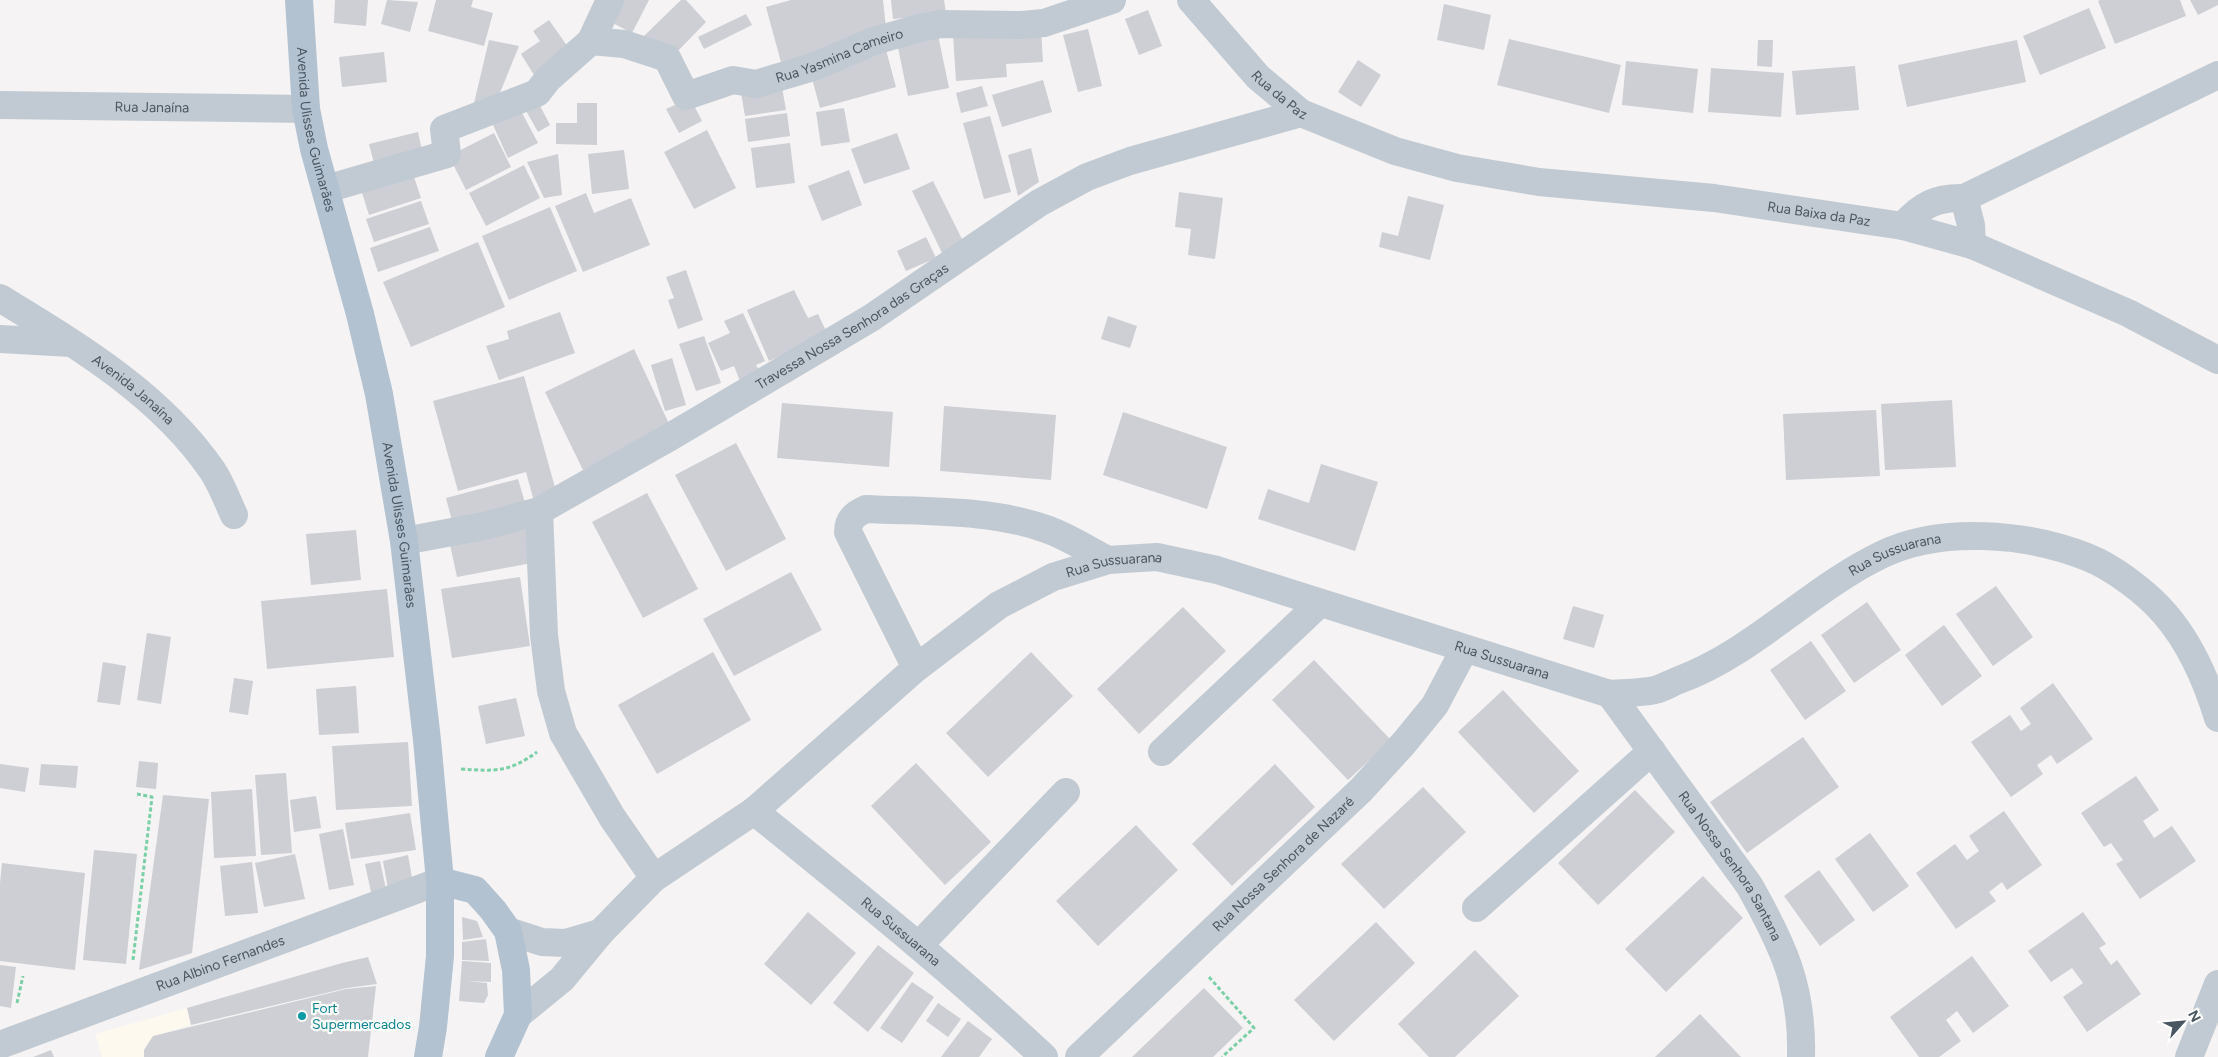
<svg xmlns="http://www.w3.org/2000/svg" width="2218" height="1057" font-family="Figtree,sans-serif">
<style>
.commercial{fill:#fdf9ef}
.building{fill:#cdcfd5}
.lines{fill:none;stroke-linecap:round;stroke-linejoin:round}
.path{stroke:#7ad0a6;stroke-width:3;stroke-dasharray:4 2.5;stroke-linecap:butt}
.minor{stroke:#c1cad2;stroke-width:28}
.major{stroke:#b3c2d1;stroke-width:28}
.culture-dot{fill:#0f9aa8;stroke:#fff;stroke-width:2}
.labels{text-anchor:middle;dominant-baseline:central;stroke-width:4.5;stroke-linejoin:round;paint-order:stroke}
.street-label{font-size:14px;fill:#4a5661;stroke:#fff}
.culture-label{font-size:14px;fill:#0d838f;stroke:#fff;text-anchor:start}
</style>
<rect width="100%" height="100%" fill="#f5f3f3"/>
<polygon class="commercial" points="187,1008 191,1025 153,1036 144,1050 144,1057 102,1057 95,1034"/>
<g class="building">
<polygon points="335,0 368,0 366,26 334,23"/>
<polygon points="387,0 418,2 410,32 381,24"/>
<polygon points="436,0 473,0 471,7 493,13 484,46 428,31"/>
<polygon points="615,0 649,0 632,33 605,19"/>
<polygon points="681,0 686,0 706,22 675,54 644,36"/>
<polygon points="791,0 883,0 886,28 782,66 766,7"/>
<polygon points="891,0 944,0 946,14 893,19"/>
<polygon points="2100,0 2180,0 2186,16 2115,44 2098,1"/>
<polygon points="2190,0 2218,0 2218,5 2198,15"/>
<polygon points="1444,4 1491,15 1484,50 1437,40"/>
<polygon points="2089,8 2106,48 2040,75 2023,36"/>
<polygon points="1148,10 1162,46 1139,55 1125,19"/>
<polygon points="746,14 752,25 704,49 698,37"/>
<polygon points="549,20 570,50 534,75 521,54 540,41 533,31"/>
<polygon points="1041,29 1043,62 1006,64 1007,77 956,81 953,35"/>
<polygon points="1088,29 1102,86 1078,92 1063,35"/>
<polygon points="938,35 949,88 908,96 897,43"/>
<polygon points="1509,39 1621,65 1609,113 1497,85"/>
<polygon points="489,40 519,46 495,105 474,103"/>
<polygon points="1758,40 1773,40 1772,67 1757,66"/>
<polygon points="2017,40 2026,82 1907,107 1898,65"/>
<polygon points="886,50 896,87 820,108 810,71"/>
<polygon points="384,52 387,82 342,87 339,57"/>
<polygon points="1358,60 1381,75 1361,107 1338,92"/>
<polygon points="1626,61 1698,69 1693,113 1622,105"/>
<polygon points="1855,66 1859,110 1796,115 1792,71"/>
<polygon points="1711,68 1784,73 1781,117 1708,112"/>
<polygon points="1043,80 1052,112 1002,127 992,95"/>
<polygon points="982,86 988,106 961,113 956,93"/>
<polygon points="782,87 786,110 745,116 741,93"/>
<polygon points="690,98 702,121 679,133 666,109"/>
<polygon points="538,102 550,125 538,132 525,109"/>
<polygon points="577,103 597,103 597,145 556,144 556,123 577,123"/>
<polygon points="844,108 850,142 821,146 816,112"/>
<polygon points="521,111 538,143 508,158 493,125"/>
<polygon points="787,113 790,136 748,142 745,119"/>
<polygon points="990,116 1011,192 984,199 963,123"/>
<polygon points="707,130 736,188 694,209 664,152"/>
<polygon points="418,132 423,155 375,167 369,144"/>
<polygon points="494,133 511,167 466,190 449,156"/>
<polygon points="897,133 910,169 864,184 851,149"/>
<polygon points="790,143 795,183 756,188 751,148"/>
<polygon points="1031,148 1039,182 1018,196 1008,155"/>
<polygon points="624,150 629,189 592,194 588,154"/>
<polygon points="558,154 562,195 544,198 527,162"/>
<polygon points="410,165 421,198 369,215 359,183"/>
<polygon points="524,165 540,198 486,226 469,193"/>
<polygon points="849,170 862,205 822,221 808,186"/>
<polygon points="933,181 966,247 944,257 912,191"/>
<polygon points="1179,192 1223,198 1215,259 1188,255 1191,229 1175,227"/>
<polygon points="586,193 594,213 631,198 650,245 583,272 555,206"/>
<polygon points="1408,196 1444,205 1430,260 1379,247 1382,232 1398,236"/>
<polygon points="421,201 429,224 374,242 366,219"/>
<polygon points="550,207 577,271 509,300 482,236"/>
<polygon points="430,227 439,251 378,272 370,248"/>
<polygon points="926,237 936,258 906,271 897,251"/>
<polygon points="478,242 505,307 411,347 383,282"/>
<polygon points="686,270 703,320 678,329 668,300 674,298 666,277"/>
<polygon points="794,290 808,318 818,314 828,335 769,361 747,310"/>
<polygon points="560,312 575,353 499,380 486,346 509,339 507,331"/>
<polygon points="743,313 765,361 756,365 760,372 740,381 734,366 721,371 708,343 730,333 724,321"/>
<polygon points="1108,316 1137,326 1130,348 1101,339"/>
<polygon points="704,336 721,383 696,391 679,344"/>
<polygon points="634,349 671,428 583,470 545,392"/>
<polygon points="672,358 686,405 665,411 651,365"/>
<polygon points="524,376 556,491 533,498 526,472 458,491 433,401"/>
<polygon points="1952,400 1956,467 1885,470 1881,404"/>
<polygon points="782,403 893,412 889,467 777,458"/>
<polygon points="944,406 1056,415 1051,480 940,471"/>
<polygon points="1876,410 1880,476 1786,480 1783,414"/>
<polygon points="1123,412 1227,447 1207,509 1103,475"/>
<polygon points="736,443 786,539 726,571 675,475"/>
<polygon points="1321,464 1378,482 1355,551 1258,519 1268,489 1309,503"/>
<polygon points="518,479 526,506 453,525 446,498"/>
<polygon points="647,493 698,589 643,618 592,522"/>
<polygon points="529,524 537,562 457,577 449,540"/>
<polygon points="356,530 361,580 311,585 306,534"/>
<polygon points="791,572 822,630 734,676 703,619"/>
<polygon points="520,577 530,646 452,658 441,589"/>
<polygon points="1996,586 2033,637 1993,666 1956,614"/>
<polygon points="387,589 394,657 267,669 261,601"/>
<polygon points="1867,602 1901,650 1854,683 1821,635"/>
<polygon points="1573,606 1604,615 1594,648 1563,639"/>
<polygon points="1183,607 1226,651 1139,734 1097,689"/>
<polygon points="1944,625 1982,676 1942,706 1905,655"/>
<polygon points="147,633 171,637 161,704 137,700"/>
<polygon points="1811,641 1846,691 1805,720 1770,670"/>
<polygon points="713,652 751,720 657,774 618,705"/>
<polygon points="1031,652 1073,696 988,777 946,733"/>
<polygon points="1314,660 1391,740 1348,780 1272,700"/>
<polygon points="103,662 126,666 120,705 97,702"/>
<polygon points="234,678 253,681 248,715 229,712"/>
<polygon points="2053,683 2093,739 2057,764 2051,755 2037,765 2043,774 2011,797 1971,742 2010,715 2021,731 2031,724 2020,708"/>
<polygon points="356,686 359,733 319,735 316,689"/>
<polygon points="1503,690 1579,771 1534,813 1458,732"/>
<polygon points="516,698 525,736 486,744 478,706"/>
<polygon points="1803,737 1839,787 1747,853 1710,802"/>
<polygon points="408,742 412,806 336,810 332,746"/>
<polygon points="139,761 158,763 156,789 136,787"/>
<polygon points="916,763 991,842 945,885 871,806"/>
<polygon points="0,764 29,768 25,792 0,788"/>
<polygon points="41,764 78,766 76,788 39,785"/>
<polygon points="1275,764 1315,807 1232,886 1192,844"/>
<polygon points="286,773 292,853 261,855 255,775"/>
<polygon points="2136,776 2159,810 2143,821 2154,838 2172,826 2196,861 2140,899 2116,864 2123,860 2111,843 2104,847 2081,813"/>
<polygon points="1423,787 1466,832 1384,909 1341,864"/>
<polygon points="252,789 256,856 214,858 211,792"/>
<polygon points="1635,790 1675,832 1598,905 1558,863"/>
<polygon points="163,795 209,799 192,953 139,970"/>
<polygon points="316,796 321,828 294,832 290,800"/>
<polygon points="2004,811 2042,865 2007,890 2002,882 1989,892 1996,901 1956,929 1916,873 1955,844 1967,860 1979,851 1969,836"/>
<polygon points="410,813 416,850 351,859 345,823"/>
<polygon points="1136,825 1178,870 1098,946 1056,901"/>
<polygon points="343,829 354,885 329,890 319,834"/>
<polygon points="1870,833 1909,886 1873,912 1835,859"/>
<polygon points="94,850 137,854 126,964 83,960"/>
<polygon points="295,854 305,899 264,907 255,863"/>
<polygon points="408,855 413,883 388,889 383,861"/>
<polygon points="380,861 387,894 372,897 365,864"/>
<polygon points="252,862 258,913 225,916 220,866"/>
<polygon points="2,863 85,873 75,970 0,961 0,883"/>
<polygon points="1819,870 1855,920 1820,946 1784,896"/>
<polygon points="1703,876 1743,918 1666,992 1625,949"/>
<polygon points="808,912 856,953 811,1005 764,964"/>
<polygon points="2083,912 2106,944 2099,948 2111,965 2117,960 2141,994 2087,1032 2063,997 2083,983 2072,968 2051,982 2028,951"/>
<polygon points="462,917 477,921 483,937 463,940"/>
<polygon points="1376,922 1415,963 1334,1041 1294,1000"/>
<polygon points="486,939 489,961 462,960 462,942"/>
<polygon points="878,945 914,973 868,1032 833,1003"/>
<polygon points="1475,950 1519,996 1455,1057 1429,1057 1398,1024"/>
<polygon points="1972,956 2009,1006 1973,1033 1957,1011 1946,1020 1961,1041 1939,1057 1919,1057 1890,1017"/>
<polygon points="368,957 377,984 347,988 191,1025 187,1008 342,963"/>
<polygon points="462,961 491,963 491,982 467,981 487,983 488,995 484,1003 459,1001"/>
<polygon points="0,965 16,967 11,1008 0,1006"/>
<polygon points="912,982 934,997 902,1043 880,1028"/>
<polygon points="376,986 368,1057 144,1057 144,1050 153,1036 346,989"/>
<polygon points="1204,988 1243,1028 1213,1057 1132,1057"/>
<polygon points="938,1003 961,1019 948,1037 926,1021"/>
<polygon points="1700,1014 1741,1057 1655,1057"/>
<polygon points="968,1021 992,1039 979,1057 941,1057"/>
<polygon points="51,1050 54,1057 33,1057"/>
</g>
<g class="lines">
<g class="path">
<path d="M461 769C495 771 508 773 537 752"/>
<polyline points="133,960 152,797 137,794"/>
<polyline points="1209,977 1254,1028 1222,1057"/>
<polyline points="17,1003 23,976"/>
</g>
<g class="minor">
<path id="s1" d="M1191 0 1258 77 1301 113 1395 151 1457 168 1539 182 1714 198 1903 226 1972 245 2128 313 2218 360"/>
<path id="s2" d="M591 41 624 44 667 58 686 96 733 80 756 84 813 67 874 41 916 29 940 24 1022 25 1044 23 1112 0"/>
<path id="s3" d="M0 105 306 109"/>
<polyline points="326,189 447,154 444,129 537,93 548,79 591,41 610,0"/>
<polyline points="1964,198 1971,225 1972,245"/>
<path d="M1903 226C1921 205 1937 197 1964 198L2218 75"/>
<path id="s4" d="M0 298C77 345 160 394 212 470 221 483 227 500 234 515"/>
<polyline points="0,339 71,343"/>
<polyline points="539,511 544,635 551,691 563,733 612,817 654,878"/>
<path id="s5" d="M404 541 484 526 539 511 670 437 871 318 1039 203 1087 177 1130 161 1301 113"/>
<path d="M916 668 848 532C848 519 855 514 866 509 925 512 990 509 1046 529 1067 536 1088 550 1108 560"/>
<path id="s6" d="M1610 694 1749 885C1783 945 1803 987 1801 1057"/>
<polyline points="1162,752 1320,603"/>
<path id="s7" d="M754 811C853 891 951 970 1044 1057"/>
<polyline points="1476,908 1652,751"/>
<polyline points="508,931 542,942 566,943 600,933"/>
<polyline points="919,945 1066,792"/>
<path id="s8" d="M518 1015 562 979 600 933 654 878 754 811 916 668 999 605 1053 577 1108 560 1157 557 1217 570 1610 694C1624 693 1640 693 1655 690 1663 688 1671 683 1679 680 1754 652 1809 590 1881 555 1940 526 2027 533 2087 557 2113 567 2147 593 2165 614 2190 643 2207 682 2218 718"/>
<path id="s9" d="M0 1045 440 881"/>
<path id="s10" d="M1079 1057 1361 790 1404 743 1435 705 1464 650"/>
<polyline points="2189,1057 2218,984"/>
</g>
<g class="major">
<path id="s11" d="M299 0 306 109 314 149 360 314 379 394 404 541 427 740 440 881V956L433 1027 428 1057"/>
<polyline points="440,881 475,890 493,910 508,931 516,970 518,1015 499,1057"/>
</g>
</g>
<circle class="culture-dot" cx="302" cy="1016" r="5"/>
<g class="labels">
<g class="street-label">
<text stroke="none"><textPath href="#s2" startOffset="282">Rua Yasmina Cameiro</textPath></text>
<text stroke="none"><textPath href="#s1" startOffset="130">Rua da Paz</textPath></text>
<text stroke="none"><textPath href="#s3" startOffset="152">Rua Janaína</textPath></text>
<text stroke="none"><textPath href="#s11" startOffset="131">Avenida Ulisses Guimarães</textPath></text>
<text stroke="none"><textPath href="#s1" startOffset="689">Rua Baixa da Paz</textPath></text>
<text stroke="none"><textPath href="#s5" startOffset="502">Travessa Nossa Senhora das Graças</textPath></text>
<text stroke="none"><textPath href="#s4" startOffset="162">Avenida Janaína</textPath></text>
<text stroke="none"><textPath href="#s11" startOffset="536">Avenida Ulisses Guimarães</textPath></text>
<text stroke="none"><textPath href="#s8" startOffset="1598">Rua Sussuarana</textPath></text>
<text stroke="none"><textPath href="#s8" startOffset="758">Rua Sussuarana</textPath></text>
<text stroke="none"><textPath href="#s8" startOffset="1162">Rua Sussuarana</textPath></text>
<text stroke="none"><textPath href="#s10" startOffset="281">Rua Nossa Senhora de Nazaré</textPath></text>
<text stroke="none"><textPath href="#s6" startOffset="210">Rua Nossa Senhora Santana</textPath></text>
<text stroke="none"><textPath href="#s7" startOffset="190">Rua Sussuarana</textPath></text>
<text stroke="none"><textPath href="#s9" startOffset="235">Rua Albino Fernandes</textPath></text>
</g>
<g class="culture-label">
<text x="312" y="1008">Fort<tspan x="312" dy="16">Supermercados</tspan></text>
</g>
</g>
<g transform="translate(2183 1022) rotate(63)" stroke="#ffffff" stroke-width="4" paint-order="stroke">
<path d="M0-4L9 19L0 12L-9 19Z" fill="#4a5661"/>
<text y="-8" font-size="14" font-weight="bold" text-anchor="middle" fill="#4a5661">N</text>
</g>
</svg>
